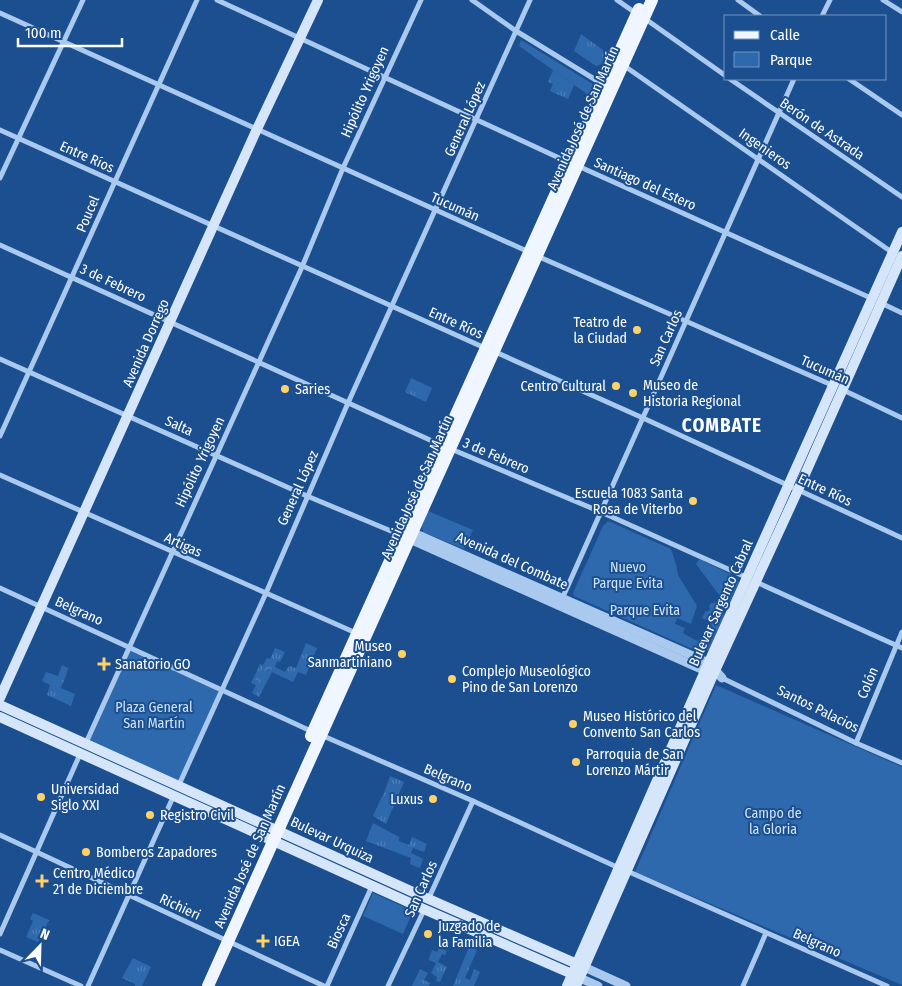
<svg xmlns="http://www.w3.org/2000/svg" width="902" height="986" font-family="'Fira Sans Condensed',sans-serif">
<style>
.grass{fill:url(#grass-tufts)}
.forest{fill:url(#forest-crowns)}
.park{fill:#2e69ad}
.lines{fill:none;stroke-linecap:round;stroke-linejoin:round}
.minor{stroke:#a9c9ee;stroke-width:5}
.tertiary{stroke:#a9c9ee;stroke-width:9}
.secondary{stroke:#d6e6fa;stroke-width:10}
.primary{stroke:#f0f6ff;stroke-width:12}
.poi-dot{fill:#ffd166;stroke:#1b4f8f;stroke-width:2}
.labels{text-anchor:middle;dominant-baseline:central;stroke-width:4;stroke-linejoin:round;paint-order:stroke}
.street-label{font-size:14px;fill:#fff;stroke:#1b4f8f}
.poi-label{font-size:14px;fill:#fff;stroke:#1b4f8f;text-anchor:start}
.park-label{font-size:14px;fill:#cfe3fa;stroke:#1b4f8f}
.district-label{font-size:19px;font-weight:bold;letter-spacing:1px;fill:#fff;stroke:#1b4f8f}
</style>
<defs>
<pattern id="grass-tufts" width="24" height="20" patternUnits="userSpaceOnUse" patternTransform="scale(1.25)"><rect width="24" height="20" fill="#2e69ad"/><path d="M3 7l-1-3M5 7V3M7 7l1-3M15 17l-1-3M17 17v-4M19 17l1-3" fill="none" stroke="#4d80b9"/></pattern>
<pattern id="forest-crowns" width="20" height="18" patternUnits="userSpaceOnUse" patternTransform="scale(1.25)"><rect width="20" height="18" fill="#2e69ad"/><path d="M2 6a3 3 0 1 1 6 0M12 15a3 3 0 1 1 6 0" fill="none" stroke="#4d80b9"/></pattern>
</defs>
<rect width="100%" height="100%" fill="#1b4f8f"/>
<g class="grass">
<polygon points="581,34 607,53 602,64 596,66 574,51"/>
<polygon points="553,70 574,85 568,99 550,91 553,84 548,82"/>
<polygon points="411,378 432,388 426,402 405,392"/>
<polygon points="306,643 317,648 306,675 298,672 293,682 272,672 259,697 252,693 256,685 251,683 260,664 263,665 267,658 270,659 275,648 285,652 280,662 277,661 275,667 285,672 289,666 296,668"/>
<polygon points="62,665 68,668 67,673 61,688 75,694 71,706 47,695 50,685 42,681 46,672 58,676"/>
<polygon points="390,776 404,782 386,824 373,816 382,796 383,796"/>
<polygon points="373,823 399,837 399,841 409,845 412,837 427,844 424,852 413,848 411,853 423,859 420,868 410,864 411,858 366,841"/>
<polygon points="33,913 49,920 38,942 26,937 33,921 30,919"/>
<polygon points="469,947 477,950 465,978 470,980 474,969 480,972 474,986 453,986"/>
<polygon points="439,948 447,951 445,955 442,954 438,962 447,967 440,982 436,981 437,977 431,973 436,963 429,960 432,950 437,952"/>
<polygon points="133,958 151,967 142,986 135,986 135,984 122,978"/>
<polygon points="420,969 428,973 424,980 430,983 429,986 412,986"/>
</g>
<path class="forest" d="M271 660 275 661V663L265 682 262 684 255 681C257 672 265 669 267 661Z"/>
<g class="park">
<polygon points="521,40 596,86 594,99 519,46"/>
<polygon points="428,511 473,530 464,549 423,532 422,526"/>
<polygon points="608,521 671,549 676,564 678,575 697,606 691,624 677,618 675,624 685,628 683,633 697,641 703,638 711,622 702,618 705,612 710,610 709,606 711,603 717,602 724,613 724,618 709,650 699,652 574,596 573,593 603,526"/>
<polygon points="699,559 736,577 739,582 728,605 725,603 696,564"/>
<polygon points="129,646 221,691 179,786 85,744"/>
<polygon points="716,685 902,767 902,985 635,872"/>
<polygon points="373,893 413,911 403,934 363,916"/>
</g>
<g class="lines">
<g class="minor">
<polyline points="217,0 570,163"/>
<polyline points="472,0 516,31 604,85"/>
<polyline points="617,0 637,14"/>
<polyline points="738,0 760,16"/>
<polyline points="883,0 902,12"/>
<polyline points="0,13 529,252"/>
<polyline points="822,16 830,0"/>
<polyline points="644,18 726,76"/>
<polyline points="623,65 893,253"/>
<polyline points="730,79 902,197"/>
<polyline points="849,79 902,115"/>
<polyline points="0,130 485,348"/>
<polyline points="578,166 873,299"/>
<polyline points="0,178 83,0"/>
<polyline points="0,245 441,445"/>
<polyline points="537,256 834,386"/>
<polyline points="881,303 902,313"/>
<polyline points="493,351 643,418 902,538"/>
<polyline points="0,359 307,496 391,531 401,531"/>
<polyline points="841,389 902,418"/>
<polyline points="0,436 197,0"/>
<polyline points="451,449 601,512 748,578"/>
<polyline points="0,475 356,633"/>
<polyline points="756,582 902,648"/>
<polyline points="0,588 313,732"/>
<polyline points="562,599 794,79"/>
<polyline points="722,678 856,743 902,763"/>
<polyline points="321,735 473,801 619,868"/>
<polyline points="856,743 902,632"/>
<polyline points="85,745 302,267 343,168 421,0"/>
<polyline points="178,787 266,593 348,403 530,0"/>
<polyline points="0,835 324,986"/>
<polyline points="627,871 887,986"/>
<polyline points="428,900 473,801"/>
<polyline points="0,934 81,752"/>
<polyline points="0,950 81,986"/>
<polyline points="88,986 174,795"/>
<polyline points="327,986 372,886"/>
<polyline points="388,986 425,908"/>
<polyline points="743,986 766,933"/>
</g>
<g class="tertiary">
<polyline points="407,531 423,537 709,663 722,678"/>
<polyline points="405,537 710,673"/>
<polyline points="584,967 626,986"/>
<polyline points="580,978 598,986"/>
</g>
<g class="secondary">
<polyline points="0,698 257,129 318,0"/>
<polyline points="0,705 424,897 584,967"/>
<polyline points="0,717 419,907 579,977"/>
<polyline points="567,986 705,671 902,232"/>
<polyline points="576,986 713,675 798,490 902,256"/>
</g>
<g class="primary">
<polyline points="311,736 639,9"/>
<polyline points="208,986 652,0"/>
</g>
</g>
<g class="poi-dot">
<circle cx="637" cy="330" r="5"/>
<circle cx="616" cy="386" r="5"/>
<circle cx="285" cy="389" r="5"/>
<circle cx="633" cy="393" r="5"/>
<circle cx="693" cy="501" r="5"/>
<circle cx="402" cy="654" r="5"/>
<path d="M101.5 656.5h5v5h5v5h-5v5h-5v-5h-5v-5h5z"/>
<circle cx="452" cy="679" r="5"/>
<circle cx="573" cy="724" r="5"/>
<circle cx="576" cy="762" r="5"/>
<circle cx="41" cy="797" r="5"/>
<circle cx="433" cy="799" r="5"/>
<circle cx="150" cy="815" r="5"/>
<circle cx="86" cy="852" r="5"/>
<path d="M39.5 873.5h5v5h5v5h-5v5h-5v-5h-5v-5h5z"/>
<circle cx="428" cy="934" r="5"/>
<path d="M260.5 933.5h5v5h5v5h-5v5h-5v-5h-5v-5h5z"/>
</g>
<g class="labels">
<g class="street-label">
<text transform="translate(365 92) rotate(-66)">Hipólito Yrigoyen</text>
<text transform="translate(583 118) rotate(-66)">Avenida José de San Martín</text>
<text transform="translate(465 119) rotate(-66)">General López</text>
<text transform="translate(822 129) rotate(34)">Berón de Astrada</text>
<text transform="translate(765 149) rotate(35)">Ingenieros</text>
<text transform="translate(87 157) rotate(24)">Entre Ríos</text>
<text transform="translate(645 184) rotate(24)">Santiago del Estero</text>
<text transform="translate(455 207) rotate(24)">Tucumán</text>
<text transform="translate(88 214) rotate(-67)">Poucel</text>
<text transform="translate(113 283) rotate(25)">3 de Febrero</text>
<text transform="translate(456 323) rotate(24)">Entre Ríos</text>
<text transform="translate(666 338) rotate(-66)">San Carlos</text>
<text transform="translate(146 343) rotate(-66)">Avenida Dorrego</text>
<text transform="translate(825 370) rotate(24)">Tucumán</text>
<text transform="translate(179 426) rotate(24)">Salta</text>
<text transform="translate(496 456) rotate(23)">3 de Febrero</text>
<text transform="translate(200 462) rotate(-65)">Hipólito Yrigoyen</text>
<text transform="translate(417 487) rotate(-66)">Avenida José de San Martín</text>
<text transform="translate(298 488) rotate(-66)">General López</text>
<text transform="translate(825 490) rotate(25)">Entre Ríos</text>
<text transform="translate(183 545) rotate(24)">Artigas</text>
<text transform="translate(512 561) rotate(24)">Avenida del Combate</text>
<text transform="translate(721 603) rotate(-66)">Bulevar Sargento Cabral</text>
<text transform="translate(79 611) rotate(24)">Belgrano</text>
<text transform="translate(868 683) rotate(-67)">Colón</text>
<text transform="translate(818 709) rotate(26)">Santos Palacios</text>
<text transform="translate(448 778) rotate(23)">Belgrano</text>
<text transform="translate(332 840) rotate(25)">Bulevar Urquiza</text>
<text transform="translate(250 856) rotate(-66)">Avenida José de San Martín</text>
<text transform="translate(421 889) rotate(-66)">San Carlos</text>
<text transform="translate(180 907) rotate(25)">Richieri</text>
<text transform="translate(339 931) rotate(-66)">Biosca</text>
<text transform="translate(817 943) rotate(24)">Belgrano</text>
</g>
<g class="poi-label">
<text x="627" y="322" text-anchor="end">Teatro de<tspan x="627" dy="16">la Ciudad</tspan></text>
<text x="643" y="385">Museo de<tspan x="643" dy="16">Historia Regional</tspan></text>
<text x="606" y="386" text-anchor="end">Centro Cultural</text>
<text x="295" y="389">Saries</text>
<text x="683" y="493" text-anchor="end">Escuela 1083 Santa<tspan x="683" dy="16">Rosa de Viterbo</tspan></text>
<text x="392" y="646" text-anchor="end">Museo<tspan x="392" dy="16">Sanmartiniano</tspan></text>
<text x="115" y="664">Sanatorio GO</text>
<text x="462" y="671">Complejo Museológico<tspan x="462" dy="16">Pino de San Lorenzo</tspan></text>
<text x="583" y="716">Museo Histórico del<tspan x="583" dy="16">Convento San Carlos</tspan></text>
<text x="586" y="754">Parroquia de San<tspan x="586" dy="16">Lorenzo Mártir</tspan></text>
<text x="51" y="789">Universidad<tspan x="51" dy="16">Siglo XXI</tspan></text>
<text x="423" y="799" text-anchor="end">Luxus</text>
<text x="160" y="815">Registro Civil</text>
<text x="96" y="852">Bomberos Zapadores</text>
<text x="53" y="873">Centro Médico<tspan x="53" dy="16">21 de Diciembre</tspan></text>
<text x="438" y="926">Juzgado de<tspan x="438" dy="16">la Familia</tspan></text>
<text x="274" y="941">IGEA</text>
</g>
<g class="park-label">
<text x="628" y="567">Nuevo<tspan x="628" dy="16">Parque Evita</tspan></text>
<text x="645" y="610">Parque Evita</text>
<text x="154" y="707">Plaza General<tspan x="154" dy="16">San Martín</tspan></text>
<text x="773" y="813">Campo de<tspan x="773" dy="16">la Gloria</tspan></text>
</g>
<g class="district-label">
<text x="722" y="425">COMBATE</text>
</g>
</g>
<rect x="724" y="15" width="162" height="65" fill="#1b4f8f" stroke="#7695bc"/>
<rect x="734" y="31" width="25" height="8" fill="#f0f6ff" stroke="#7695bc"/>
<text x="770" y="40" font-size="15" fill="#ffffff">Calle</text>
<rect x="734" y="52" width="25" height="15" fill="#2e69ad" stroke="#7695bc"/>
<text x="770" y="65" font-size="15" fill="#ffffff">Parque</text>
<g transform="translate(40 946) rotate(23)" stroke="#1b4f8f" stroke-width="4" paint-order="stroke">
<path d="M0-4L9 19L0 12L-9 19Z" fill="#ffffff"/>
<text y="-8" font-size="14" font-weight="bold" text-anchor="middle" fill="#ffffff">N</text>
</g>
<path d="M18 38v8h104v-8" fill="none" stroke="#ffffff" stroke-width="2.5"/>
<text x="25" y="38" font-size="15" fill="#ffffff" stroke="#1b4f8f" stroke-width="4" paint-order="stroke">100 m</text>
</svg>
